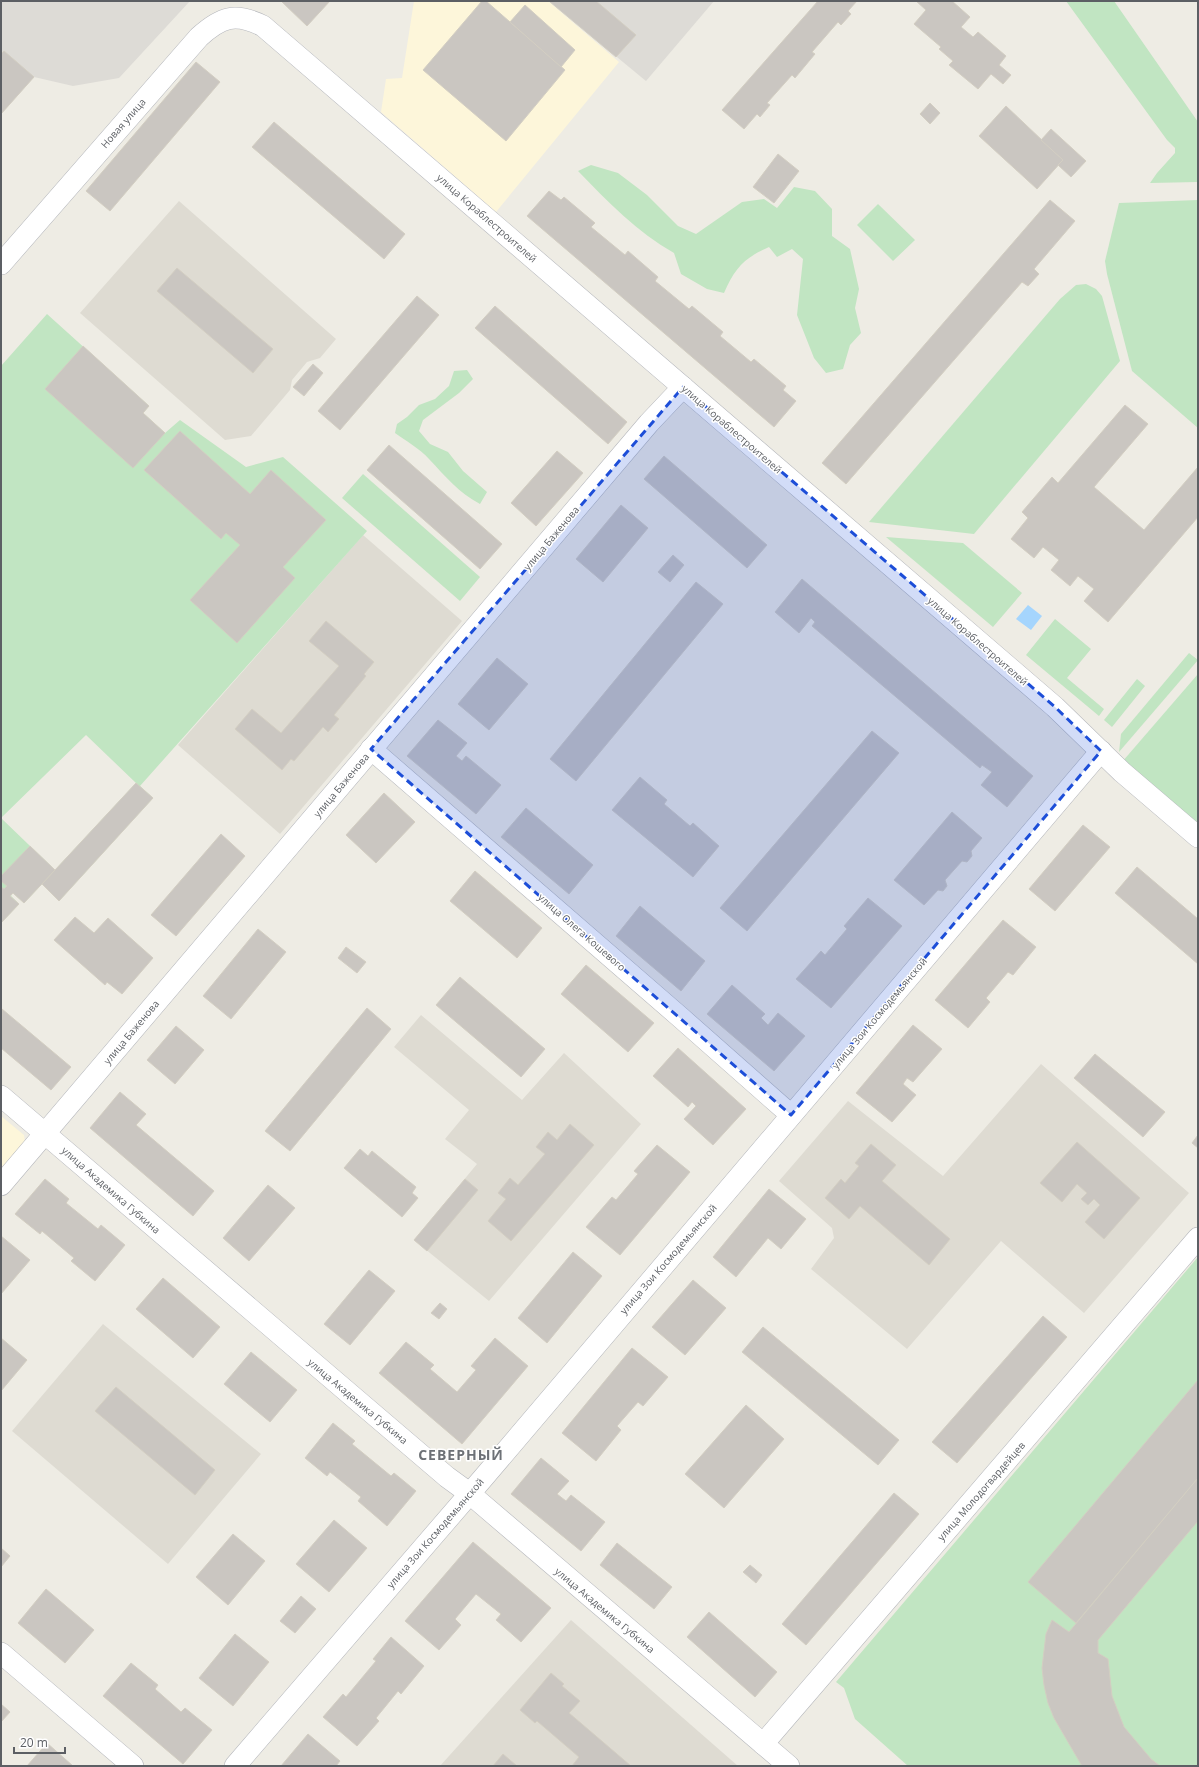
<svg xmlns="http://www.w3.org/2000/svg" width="1199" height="1767" font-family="'Open Sans',sans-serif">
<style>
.commercial{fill:#fdf6da}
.industrial{fill:#dddbd6}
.education{fill:#dedbd2}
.green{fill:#c1e5c2;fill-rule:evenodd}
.water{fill:#a5d5fd}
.building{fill:#cac6c1;stroke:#d3cec2}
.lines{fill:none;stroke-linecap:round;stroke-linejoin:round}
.minor-casing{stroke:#b4b6bb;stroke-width:22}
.minor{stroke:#fff;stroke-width:21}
.marked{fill:#1d4ed8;fill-opacity:0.2;stroke:#1d4ed8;stroke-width:3;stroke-dasharray:8 5;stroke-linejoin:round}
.labels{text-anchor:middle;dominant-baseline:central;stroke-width:3;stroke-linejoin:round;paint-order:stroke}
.street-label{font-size:10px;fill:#5c5f64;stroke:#fff}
.district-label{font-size:14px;font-weight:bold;letter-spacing:1px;fill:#6d7176;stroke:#fff}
</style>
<rect width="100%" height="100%" fill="#eeece4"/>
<g class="commercial">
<polygon points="414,1 548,1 619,62 496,212 381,112 386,79 402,78"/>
<polygon points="1,1116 24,1135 25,1143 1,1173"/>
</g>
<g class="industrial">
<polygon points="1,1 190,1 119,78 73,86 34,77 1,114"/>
<polygon points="549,1 714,1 646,81"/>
</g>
<g class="education">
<polygon points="179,201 336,339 320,358 307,362 292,380 290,390 251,436 225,440 80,313"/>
<polygon points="363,535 462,621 280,834 178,745"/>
<polygon points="421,1015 522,1100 564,1053 641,1124 489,1301 414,1240 477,1164 445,1139 469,1110 394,1047"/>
<polygon points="1041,1064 1189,1193 1084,1313 1001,1241 907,1349 811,1269 834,1238 832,1228 779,1181 848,1101 943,1176"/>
<polygon points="103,1324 261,1454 168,1564 12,1431"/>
<polygon points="571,1620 738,1766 440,1766"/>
</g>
<g class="green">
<polygon points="1066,1 1114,1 1198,122 1198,182 1150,183 1157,173 1175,153 1175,148 1167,140"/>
<path d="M591 165 618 173 647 195 678 226 696 234 742 202 764 199 777 208 794 187 815 191 832 209V236L850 249 859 289 855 308 861 333 850 345 843 369 826 373 814 358 797 315 803 259 792 249 777 257 769 247C744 258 735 268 724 293L707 289 681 274 674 253C637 232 608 202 578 171Z"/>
<polygon points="1198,200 1198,428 1132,371 1107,274 1105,261 1119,203"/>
<polygon points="878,204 915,240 893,261 857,225"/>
<polygon points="1086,284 1096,289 1102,296 1120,361 974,534 869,522 1060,299 1076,285"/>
<path d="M47 314 149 406 143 413 165 433 180 420 246 467 283 457 367 531 140 786 153 798 59 901 42 884 24 903 13 893 11 896 19 904 1 923V366ZM86 735 136 783 55 870 1 818Z"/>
<path d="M467 370 473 379 459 393 423 420 419 431 430 444 448 452 463 471 487 492 480 504C459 493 445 476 429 459 420 449 406 441 395 433L397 424 407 417 419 405 435 399 449 386 454 371Z"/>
<polygon points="363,474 480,577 460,601 342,498"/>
<polygon points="886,537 963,543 1022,593 993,627"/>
<polygon points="1055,619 1091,649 1067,678 1104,709 1099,716 1026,655"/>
<polygon points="1189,653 1198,660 1119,752 1121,734"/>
<polygon points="1198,674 1198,827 1122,762"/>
<polygon points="1137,679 1145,686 1112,727 1104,720"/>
<polygon points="1198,1257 1198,1766 908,1766 855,1719 844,1688 836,1682"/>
</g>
<polygon class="water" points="1028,605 1042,616 1031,630 1016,619"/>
<g class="building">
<polygon points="281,1 330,1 307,26"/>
<polygon points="482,1 486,1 565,70 506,141 423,70"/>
<polygon points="549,1 596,1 636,35 616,57"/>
<polygon points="818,1 857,1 848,11 851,14 841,25 838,22 812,52 815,54 795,78 792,75 767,103 770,105 760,117 757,114 744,129 722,110"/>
<polygon points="916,1 952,1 970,17 961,27 973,37 978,32 1006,56 999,65 1011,75 1003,84 991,74 978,89 949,65 953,61 939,49 941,47 914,24 926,10"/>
<polygon points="525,5 575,50 561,67 510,22"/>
<polygon points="4,51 34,77 1,114 1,54"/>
<polygon points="196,62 220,82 110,211 86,191"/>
<polygon points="930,103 940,113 930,124 920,114"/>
<polygon points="1006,106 1063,160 1037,189 979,136"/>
<polygon points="274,122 405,234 384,259 252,147"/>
<polygon points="1051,129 1086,161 1071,177 1058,165 1063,160 1041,140"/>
<polygon points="778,154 799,171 774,203 753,187"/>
<polygon points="549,191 561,200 564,197 595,223 591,227 625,255 628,251 658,277 655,281 689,309 692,306 723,332 720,336 751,362 754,359 786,386 783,390 796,401 774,427 527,216"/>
<polygon points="1050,200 1075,221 1034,269 1039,274 1028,286 1022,282 846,484 822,463"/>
<polygon points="177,268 273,349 253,373 157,291"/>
<polygon points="417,296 439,315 340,430 318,411"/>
<polygon points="495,306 627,422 608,444 475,328"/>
<polygon points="83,346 149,406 143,413 165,433 133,468 45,389"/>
<polygon points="313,364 323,373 304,396 293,387"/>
<polygon points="1125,405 1148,424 1094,487 1144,530 1198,467 1198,517 1108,622 1084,601 1094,589 1078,576 1070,586 1051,570 1059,560 1043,547 1034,558 1011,539 1028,518 1022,512 1052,477 1058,483"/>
<polygon points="180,431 250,494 271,470 326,520 283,567 295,578 237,643 190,600 240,545 226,533 221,539 144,470"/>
<polygon points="389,445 502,544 480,569 367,470"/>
<polygon points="557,451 583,473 536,526 511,503"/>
<polygon points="664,456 767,545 747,568 644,479"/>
<polygon points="621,505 648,528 603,582 576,559"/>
<polygon points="673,555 684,565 670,582 658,572"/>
<polygon points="802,579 1033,776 1007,807 981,785 992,772 982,765 980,768 812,626 815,622 811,618 799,633 775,612"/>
<polygon points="696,582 723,604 576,781 550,759"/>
<polygon points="326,621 374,662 364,674 366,676 334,715 339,719 328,732 323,727 294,761 291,759 282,770 235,729 252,709 281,733 339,666 309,641"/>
<polygon points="497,658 528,684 489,730 458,704"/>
<polygon points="438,720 467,743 456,756 462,761 466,756 501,785 476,814 407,756"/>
<polygon points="872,731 899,753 747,931 720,908"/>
<polygon points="640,777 667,800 664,804 690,826 693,823 719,846 693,877 612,810"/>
<polygon points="136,783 153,798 59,901 42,884"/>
<polygon points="384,793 415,822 376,863 346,835"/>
<polygon points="526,808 593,865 569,894 501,837"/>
<polygon points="952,812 982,838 971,851 972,856 967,862 962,861 945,880 947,886 943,891 938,890 924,905 894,880"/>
<polygon points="1083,825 1110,847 1055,911 1029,889"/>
<polygon points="221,834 245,856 176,936 151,915"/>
<polygon points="30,846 55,870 24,903 13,893 10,896 19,904 1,923 1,887 4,889 7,886 1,881 1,876"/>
<polygon points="1137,867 1198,919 1198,964 1115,893"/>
<polygon points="475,871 542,928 517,958 450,901"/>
<polygon points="868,898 902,926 831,1008 796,979 821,951 825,955 847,929 844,926"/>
<polygon points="640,906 705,961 681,991 616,936"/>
<polygon points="75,917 94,933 108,918 153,958 122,994 107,982 105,985 54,940"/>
<polygon points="1003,920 1036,947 1013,975 1008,972 986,998 990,1002 968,1028 935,1000"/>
<polygon points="258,929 286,952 231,1019 203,996"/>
<polygon points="346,947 366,962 357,973 338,958"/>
<polygon points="586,965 654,1023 628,1052 561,994"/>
<polygon points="460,977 545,1049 521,1077 436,1005"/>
<polygon points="732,985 765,1014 761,1018 768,1025 778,1013 805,1036 774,1071 707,1014"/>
<polygon points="367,1008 391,1029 290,1151 265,1131"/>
<polygon points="2,1009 71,1067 51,1090 1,1048"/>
<polygon points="913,1025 942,1049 913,1082 907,1078 903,1084 916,1095 892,1122 856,1093"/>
<polygon points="176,1026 204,1050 175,1084 147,1060"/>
<polygon points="678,1048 746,1109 713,1145 684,1119 696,1106 692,1102 688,1107 653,1076"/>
<polygon points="1095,1054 1165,1112 1143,1137 1074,1078"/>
<polygon points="120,1092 146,1114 136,1125 214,1191 193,1216 90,1128"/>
<polygon points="570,1124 594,1145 511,1241 488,1221 506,1199 498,1193 510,1178 518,1185 545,1154 536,1147 548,1132 557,1140"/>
<polygon points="1198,1135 1198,1148 1192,1143"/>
<polygon points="1077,1142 1140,1198 1104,1239 1085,1222 1100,1205 1094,1199 1088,1205 1081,1199 1087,1193 1077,1184 1062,1202 1040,1183"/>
<polygon points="871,1144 896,1165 882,1181 950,1239 929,1265 860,1206 849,1219 825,1198 841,1179 845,1183 859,1166 855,1163"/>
<polygon points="657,1145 690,1172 620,1255 586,1227 612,1197 616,1200 638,1174 634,1171"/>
<polygon points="360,1149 368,1156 372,1151 416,1187 412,1193 418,1198 402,1217 344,1168"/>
<polygon points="45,1179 69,1199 66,1203 98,1229 101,1225 125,1245 95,1281 71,1261 74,1258 42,1231 40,1234 15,1214"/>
<polygon points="465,1179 478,1190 427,1251 414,1240"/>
<polygon points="268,1185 295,1208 249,1261 223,1238"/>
<polygon points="769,1189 806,1219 781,1249 768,1238 736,1277 713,1257"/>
<polygon points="1,1236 30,1260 1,1294"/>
<polygon points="573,1252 602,1276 547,1343 518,1318"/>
<polygon points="369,1270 395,1291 350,1345 324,1324"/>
<polygon points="163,1278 220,1327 193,1358 136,1309"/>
<polygon points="693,1280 726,1308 685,1355 652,1327"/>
<polygon points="440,1303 447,1309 439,1319 431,1313"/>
<polygon points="1043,1316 1067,1337 957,1463 932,1442"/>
<polygon points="763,1327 899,1440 878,1465 742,1352"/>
<polygon points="1,1338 27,1360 1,1391"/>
<polygon points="495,1338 528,1366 462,1444 379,1373 406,1342 434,1365 430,1369 457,1392 476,1370 471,1366"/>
<polygon points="632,1348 668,1377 643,1406 638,1402 617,1426 621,1430 596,1461 562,1433"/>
<polygon points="251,1352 297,1390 270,1422 224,1384"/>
<polygon points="1198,1380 1198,1478 1076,1623 1028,1582"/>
<polygon points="116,1387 215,1470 195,1495 95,1411"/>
<polygon points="746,1405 784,1439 724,1508 685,1474"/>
<polygon points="333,1423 355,1441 352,1444 391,1476 394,1473 416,1491 387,1526 358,1501 361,1497 330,1472 327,1476 305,1458"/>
<polygon points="541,1458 569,1481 557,1494 566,1501 571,1495 605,1522 581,1551 511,1494"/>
<polygon points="1198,1478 1198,1521 1098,1640 1098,1653 1108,1659 1112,1696 1124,1727 1151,1759 1160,1766 1082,1766 1054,1718 1048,1703 1044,1685 1042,1668 1046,1634 1052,1620 1069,1632"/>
<polygon points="894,1493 919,1514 806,1645 782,1624"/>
<polygon points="334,1520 367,1548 329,1592 296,1564"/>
<polygon points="233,1534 265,1561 228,1605 196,1577"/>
<polygon points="473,1542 551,1608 521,1642 496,1620 501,1614 476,1594 455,1619 461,1625 439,1650 405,1621"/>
<polygon points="617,1543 672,1587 654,1609 600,1565"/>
<polygon points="1,1548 10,1556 1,1567"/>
<polygon points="750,1565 762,1575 756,1583 743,1572"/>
<polygon points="46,1589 94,1630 65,1663 18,1623"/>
<polygon points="301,1596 316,1609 295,1633 280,1621"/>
<polygon points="709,1612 777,1672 755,1697 687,1637"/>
<polygon points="235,1634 269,1662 233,1706 199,1678"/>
<polygon points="391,1637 424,1666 401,1694 398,1691 376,1718 379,1721 357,1746 323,1717 343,1694 346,1697 376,1661 373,1659"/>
<polygon points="131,1663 158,1685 155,1689 181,1712 185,1708 212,1730 183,1764 103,1696"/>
<polygon points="551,1673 564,1684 562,1686 580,1701 569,1713 631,1766 572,1766 579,1757 537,1721 535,1723 520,1710"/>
<polygon points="1,1704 10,1712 1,1722"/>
<polygon points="308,1734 340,1761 336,1766 281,1766"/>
<polygon points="47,1743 73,1766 27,1766"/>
<polygon points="503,1754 517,1766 493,1766"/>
</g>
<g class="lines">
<defs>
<g id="minor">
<path d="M1 264 199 37C221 17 235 12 263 26L1055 707 1122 772 1198 837"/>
<polyline points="371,749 680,1017 791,1115"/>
<polyline points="1,1096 447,1477 469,1493 789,1766"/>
<polyline points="1,1185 649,423 683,387"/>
<polyline points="1,1653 133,1766"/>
<polyline points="763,1744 1198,1238"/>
<polyline points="235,1766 484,1477 1101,751"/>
</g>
</defs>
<use href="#minor" class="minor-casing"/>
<use href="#minor" class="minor"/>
</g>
<path class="marked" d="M683 387 1055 707 1101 751 791 1115 371 749Z"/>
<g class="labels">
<g class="street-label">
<text transform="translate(123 123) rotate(-49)">Новая улица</text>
<text transform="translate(487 218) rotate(41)">улица Кораблестроителей</text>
<text transform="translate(732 429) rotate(41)">улица Кораблестроителей</text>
<text transform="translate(551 538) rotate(-50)">улица Баженова</text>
<text transform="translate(978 641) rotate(41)">улица Кораблестроителей</text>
<text transform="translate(341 785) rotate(-50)">улица Баженова</text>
<text transform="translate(582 932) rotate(41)">улица Олега Кошевого</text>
<text transform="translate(879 1013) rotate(-50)">улица Зои Космодемьянской</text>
<text transform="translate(131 1032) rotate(-50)">улица Баженова</text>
<text transform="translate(111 1190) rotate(41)">улица Академика Губкина</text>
<text transform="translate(668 1259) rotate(-49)">улица Зои Космодемьянской</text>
<text transform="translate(358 1401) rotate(40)">улица Академика Губкина</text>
<text transform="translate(981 1491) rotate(-49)">улица Молодогвардейцев</text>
<text transform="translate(435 1533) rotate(-49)">улица Зои Космодемьянской</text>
<text transform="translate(605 1610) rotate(40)">улица Академика Губкина</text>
</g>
<g class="district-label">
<text x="461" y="1454">СЕВЕРНЫЙ</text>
</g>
</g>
<rect width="1199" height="1767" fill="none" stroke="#5c5f64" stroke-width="4"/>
<path d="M14 1747v6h51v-6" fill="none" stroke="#5c5f64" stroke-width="2"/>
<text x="20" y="1747" font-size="12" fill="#5c5f64" stroke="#ffffff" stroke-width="3" paint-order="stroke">20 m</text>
</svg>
